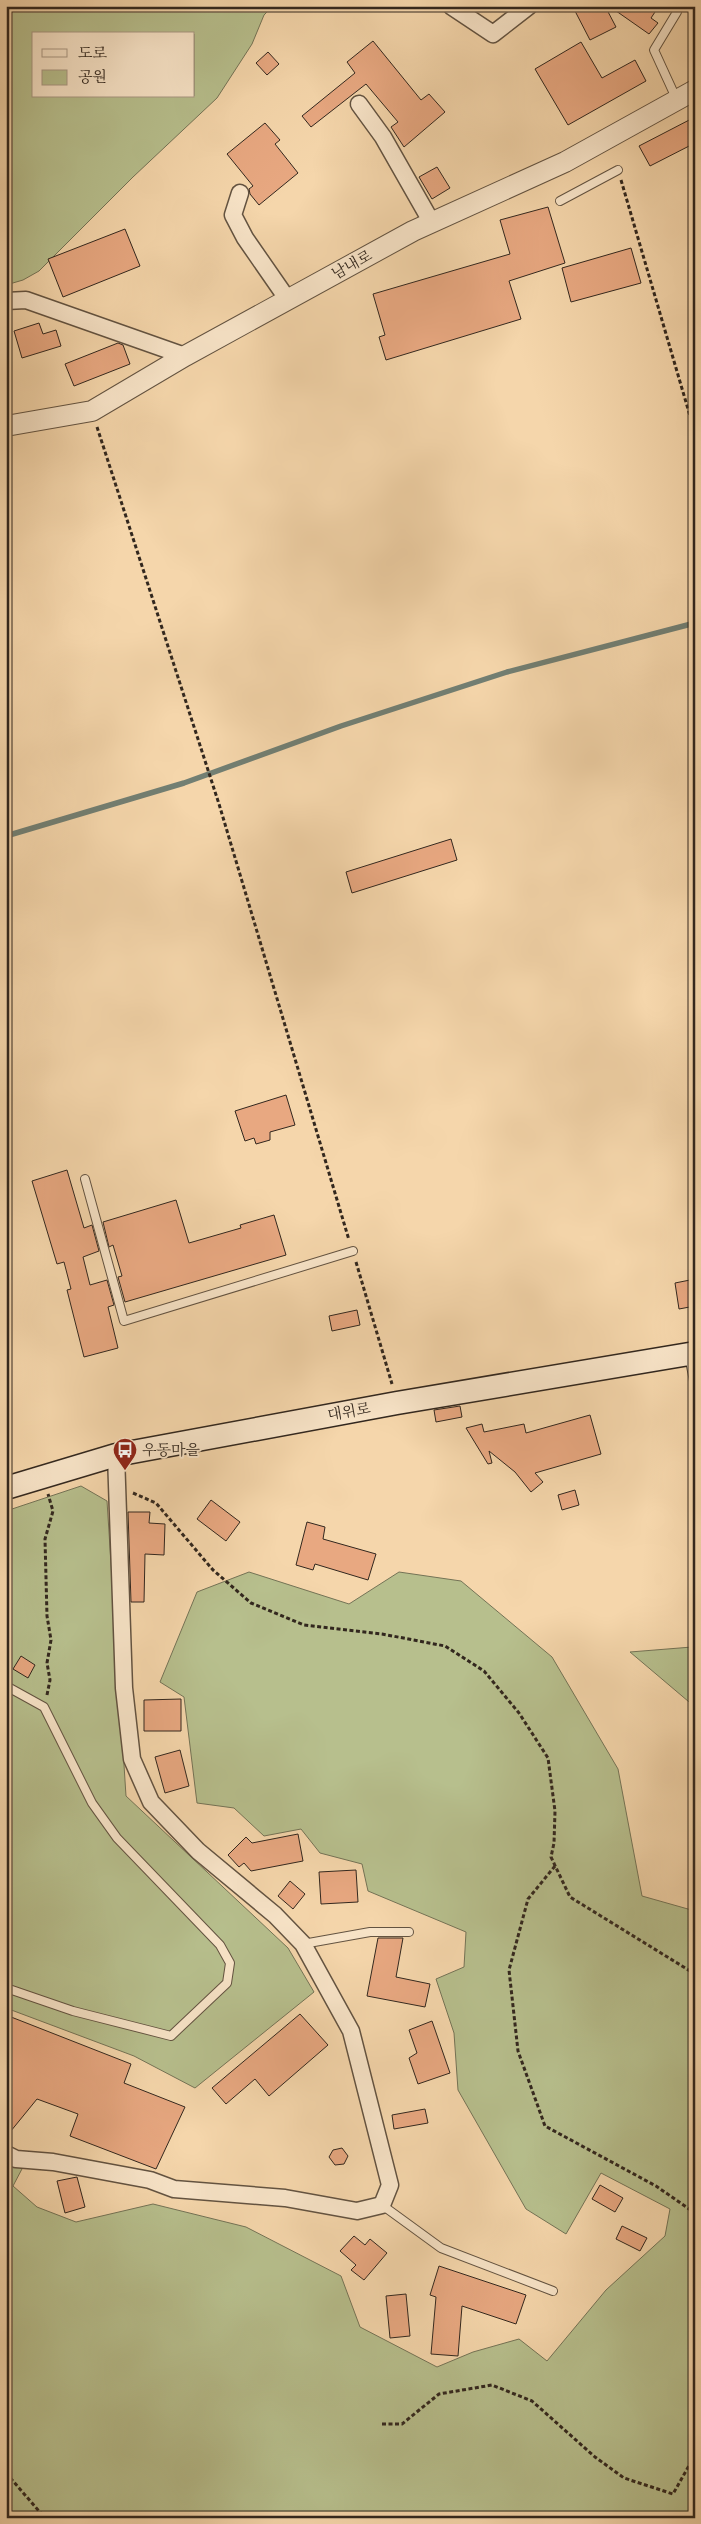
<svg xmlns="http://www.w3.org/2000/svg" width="701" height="2524" font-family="'IM FELL English','Noto Serif KR',serif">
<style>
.green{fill:#b7bf8d;stroke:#747356;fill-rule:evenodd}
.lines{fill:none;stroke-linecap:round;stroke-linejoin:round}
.stream{stroke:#727f73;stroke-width:5.5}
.building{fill:#e8a881;stroke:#32271e}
.service-casing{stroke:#635341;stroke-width:10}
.minor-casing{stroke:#635341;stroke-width:19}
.tertiary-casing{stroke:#635341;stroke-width:22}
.secondary-casing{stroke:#32271e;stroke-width:25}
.path{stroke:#32271e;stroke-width:3;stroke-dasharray:4 2.5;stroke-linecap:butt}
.service{stroke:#f8e4c8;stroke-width:8}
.minor{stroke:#f8e4c8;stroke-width:16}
.tertiary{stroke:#f8e4c8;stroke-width:20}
.secondary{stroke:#f8e4c8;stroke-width:22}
.labels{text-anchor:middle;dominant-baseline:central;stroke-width:4;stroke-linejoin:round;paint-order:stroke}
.street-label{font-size:15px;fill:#32271e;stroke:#f8e4c8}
.poi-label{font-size:15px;fill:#32271e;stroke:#f8e4c8;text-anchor:start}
</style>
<rect width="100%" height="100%" fill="#f5d6ab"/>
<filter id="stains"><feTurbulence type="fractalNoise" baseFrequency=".004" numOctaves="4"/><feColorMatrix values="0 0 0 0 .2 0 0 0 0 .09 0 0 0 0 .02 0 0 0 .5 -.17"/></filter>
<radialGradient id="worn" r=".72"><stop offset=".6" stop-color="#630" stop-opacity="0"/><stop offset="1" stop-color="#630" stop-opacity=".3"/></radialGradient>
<g class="green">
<path d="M6 6H273L264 15 252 44 217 98 133 177 39 271 23 280 6 285ZM34 34H194V96H34Z"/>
<polygon points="81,1486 107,1501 126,1796 288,1948 314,1992 195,2088 134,2056 6,2008 6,1511"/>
<polygon points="249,1572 349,1604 399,1572 461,1581 552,1657 618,1769 642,1896 695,1911 695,2518 6,2518 6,2160 23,2167 13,2186 37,2207 76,2222 153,2204 246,2227 341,2276 360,2327 437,2367 473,2352 519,2339 547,2361 606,2290 665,2236 670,2209 601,2173 566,2234 526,2209 458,2090 454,2033 436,1979 464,1967 466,1932 368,1891 362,1864 320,1853 301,1829 264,1836 234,1808 197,1803 184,1697 160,1682 197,1592"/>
<polygon points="695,1645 695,1707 630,1652 692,1647"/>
</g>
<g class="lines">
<polyline class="stream" points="6,836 184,783 341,726 507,672 695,623"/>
</g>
<g class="building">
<polygon points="584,6 605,6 616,27 590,40 575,11"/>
<polygon points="609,6 659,6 651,18 658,23 649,34"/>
<polygon points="373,41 421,100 429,94 445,112 404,147 391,127 398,122 366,84 311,127 302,116 355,73 347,62"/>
<polygon points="581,42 602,78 635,60 646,81 568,125 535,69"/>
<polygon points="268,52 279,64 267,75 256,63"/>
<polygon points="695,117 695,143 650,166 639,146"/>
<polygon points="265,123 280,140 275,144 298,173 259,205 250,194 249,189 253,186 227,154"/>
<polygon points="437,167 450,188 432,199 419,177"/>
<polygon points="548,207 565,263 509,281 521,319 386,360 379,337 385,335 373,294 510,254 500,220"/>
<polygon points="125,229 140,266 63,297 48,259"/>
<polygon points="631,248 641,283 571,302 562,268"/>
<polygon points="39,323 43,334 56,330 61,346 22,358 14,331"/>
<polygon points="118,343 123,345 130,364 74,386 65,364"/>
<polygon points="451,839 457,860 352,893 346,872"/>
<polygon points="286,1095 295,1125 270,1132 270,1140 256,1144 254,1138 245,1141 235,1111"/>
<polygon points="67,1170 84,1228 92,1225 99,1251 83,1257 90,1285 107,1280 114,1305 108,1307 118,1348 84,1357 67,1290 71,1289 64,1262 57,1264 32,1181"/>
<polygon points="176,1200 189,1243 241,1228 240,1225 274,1215 286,1255 125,1302 118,1277 122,1276 113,1245 109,1247 103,1222"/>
<polygon points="695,1279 695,1306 679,1309 675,1283"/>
<polygon points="357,1310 360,1325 332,1331 329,1316"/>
<polygon points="460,1406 462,1417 436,1422 434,1410"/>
<polygon points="590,1415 601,1454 535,1473 543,1482 531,1492 515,1472 489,1451 492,1463 488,1464 466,1428 482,1424 484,1432 524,1424 526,1433"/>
<polygon points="575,1490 579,1505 562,1510 558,1495"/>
<polygon points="211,1500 240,1522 226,1541 197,1519"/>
<polygon points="128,1512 150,1512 149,1523 165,1524 164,1555 145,1554 144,1602 131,1602"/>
<polygon points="307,1522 325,1527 323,1539 376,1554 368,1580 315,1564 313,1570 296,1565"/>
<polygon points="21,1656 35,1665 28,1678 13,1669"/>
<polygon points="181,1699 181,1731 144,1731 144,1700"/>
<polygon points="180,1750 189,1786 165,1793 155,1757"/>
<polygon points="298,1834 303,1861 251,1871 244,1863 239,1867 228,1855 246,1837 252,1843"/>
<polygon points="356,1870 358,1902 321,1904 319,1872"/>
<polygon points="290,1881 305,1894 293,1909 278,1896"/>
<polygon points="378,1938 403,1938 396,1977 430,1984 425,2007 367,1996"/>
<polygon points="300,2014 328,2045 269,2096 255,2079 226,2104 212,2088"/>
<polygon points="6,2015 131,2064 124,2083 185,2107 156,2169 70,2136 78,2114 37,2099 6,2137"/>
<polygon points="432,2021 450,2073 418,2084 409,2058 417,2053 409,2030"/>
<polygon points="425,2109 428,2123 394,2129 392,2115"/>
<polygon points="342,2148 348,2156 344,2164 335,2165 329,2157 333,2150"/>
<polygon points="77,2177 85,2207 65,2213 57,2181"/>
<polygon points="600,2185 623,2198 615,2212 592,2199"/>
<polygon points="622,2226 647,2238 640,2251 616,2239"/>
<polygon points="354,2236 365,2245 370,2239 387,2253 364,2280 351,2270 356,2265 340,2251"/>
<polygon points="439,2266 526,2295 516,2324 462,2306 458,2356 431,2354 436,2297 430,2295"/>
<polygon points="406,2294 410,2336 390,2338 386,2296"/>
</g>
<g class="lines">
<defs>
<g id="service">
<polyline points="676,98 654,50 677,12"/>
<polyline points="560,201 618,170"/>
<polyline points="85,1179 124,1321 353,1251"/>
<polyline points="689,1356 695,1386"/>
<polyline points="6,1686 44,1707 92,1803 117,1838 220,1945 230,1963 227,1983 171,2036 73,2011 6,1988"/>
<polyline points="303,1944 370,1932 409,1932"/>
<polyline points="382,2205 441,2248 553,2291"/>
</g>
<g id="minor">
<polyline points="451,6 493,34 529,6"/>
<polyline points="359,104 383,137 432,223"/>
<polyline points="240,193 233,215 245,238 288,300"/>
<polyline points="6,301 26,300 185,356"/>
<polyline points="6,2154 16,2159 53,2162 150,2180 174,2189 285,2198 357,2211 382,2205 390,2185 351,2031 303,1944 275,1915 198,1851 151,1802 132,1759 124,1688 116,1455"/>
</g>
<polyline id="tertiary" points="6,426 92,411 185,356 413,231 565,162 695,90"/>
<polyline id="secondary" points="6,1488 116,1455 397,1403 695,1353"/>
</defs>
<use href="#service" class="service-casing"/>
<use href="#minor" class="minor-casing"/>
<use href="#tertiary" class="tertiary-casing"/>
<use href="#secondary" class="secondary-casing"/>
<g class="path">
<polyline points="621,180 695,433"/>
<polyline points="97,427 219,804 349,1240"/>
<polyline points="356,1262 392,1384"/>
<polyline points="133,1493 156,1503 213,1570 251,1603 304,1625 382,1634 445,1646 484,1671 519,1713 548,1758 555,1811 554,1843 551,1857 570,1897 695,1974"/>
<polyline points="47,1695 50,1680 47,1663 51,1640 47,1616 45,1539 53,1511 48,1494"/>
<polyline points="555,1866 528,1899 509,1970 518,2051 545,2126 656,2186 695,2213"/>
<polyline points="382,2424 402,2424 439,2394 492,2385 532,2401 595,2457 624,2478 673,2494 695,2455"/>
<polyline points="6,2473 45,2518"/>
</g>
<use href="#service" class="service"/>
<use href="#minor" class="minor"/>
<use href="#tertiary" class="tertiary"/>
<use href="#secondary" class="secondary"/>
</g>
<defs>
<symbol id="bus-pin" viewBox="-11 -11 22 30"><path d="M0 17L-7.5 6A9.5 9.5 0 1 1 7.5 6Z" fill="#8f2418" stroke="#f8e4c8"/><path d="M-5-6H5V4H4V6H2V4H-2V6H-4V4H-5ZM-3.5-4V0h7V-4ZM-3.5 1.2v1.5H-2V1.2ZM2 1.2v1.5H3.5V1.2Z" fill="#fff"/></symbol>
</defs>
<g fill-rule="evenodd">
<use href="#bus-pin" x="111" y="1436" width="28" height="38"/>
</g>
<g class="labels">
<g class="street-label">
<text transform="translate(352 265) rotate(-29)">남내로</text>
<text transform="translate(349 1412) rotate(-10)">대위로</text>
</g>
<g class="poi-label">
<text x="142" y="1450">우동마을</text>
</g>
</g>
<rect width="701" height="2524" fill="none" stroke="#f5d6ab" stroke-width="25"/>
<rect x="8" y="8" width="686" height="2509" fill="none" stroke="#32271e" stroke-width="2.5"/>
<rect x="12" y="12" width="676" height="2499" fill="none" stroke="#32271e"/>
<rect x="32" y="32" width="162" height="65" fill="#f8e4c8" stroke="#a99884"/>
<rect x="42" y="49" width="25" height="8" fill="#f8e4c8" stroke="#a99884"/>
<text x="78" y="58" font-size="15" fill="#32271e">도로</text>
<rect x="42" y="70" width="25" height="15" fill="#b7bf8d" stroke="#a99884"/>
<text x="78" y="82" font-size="15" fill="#32271e">공원</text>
<rect width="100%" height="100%" filter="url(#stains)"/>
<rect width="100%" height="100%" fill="url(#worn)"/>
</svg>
